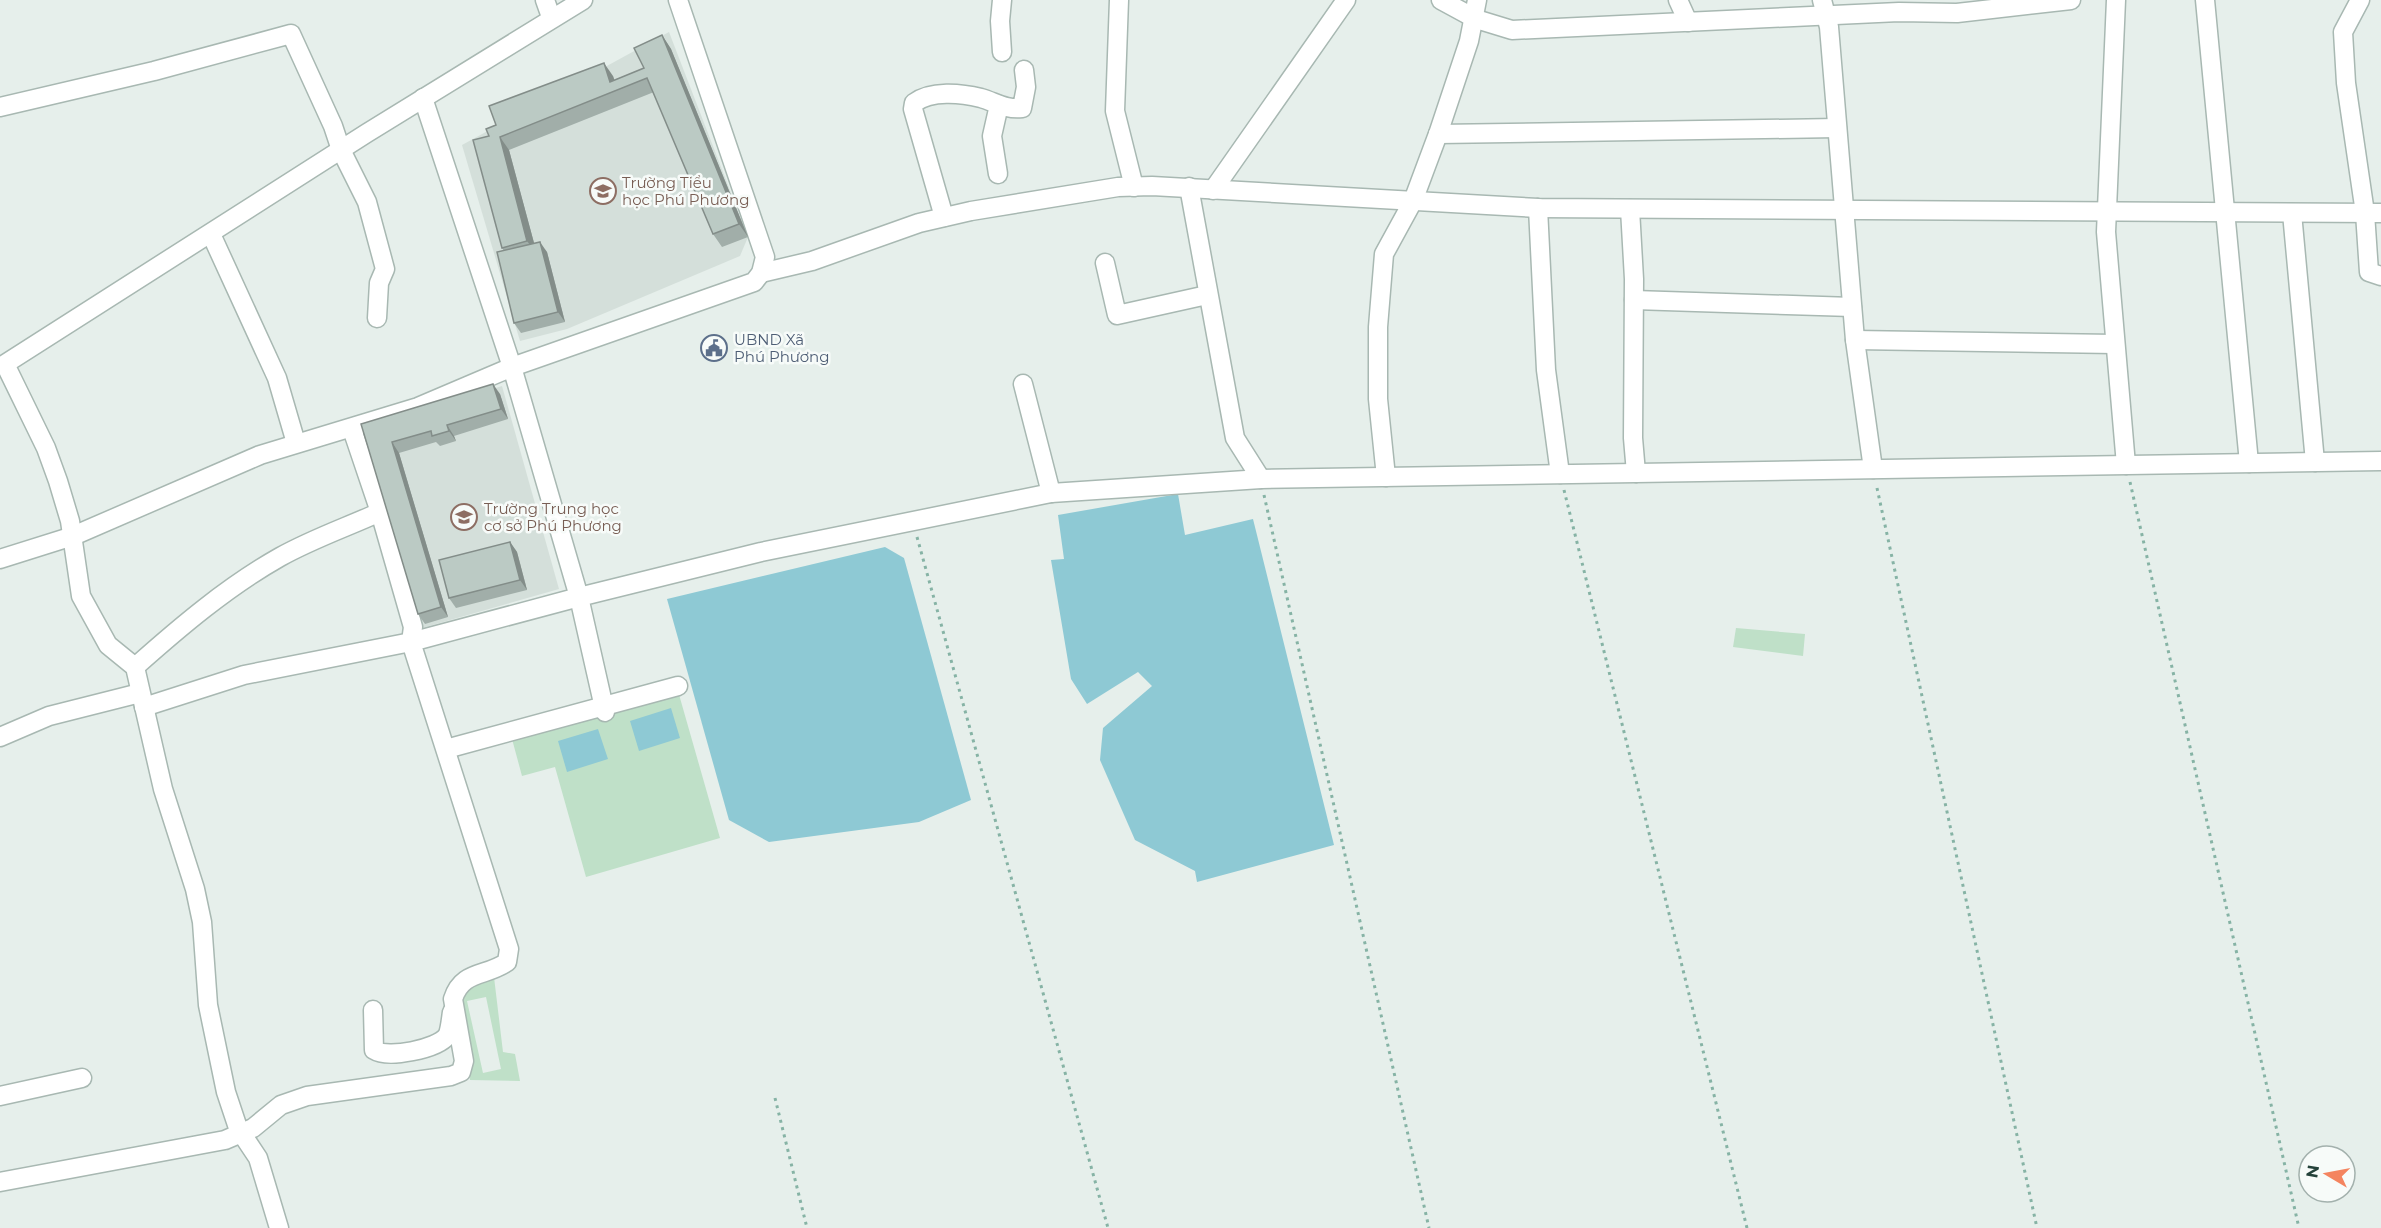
<svg xmlns="http://www.w3.org/2000/svg" width="2381" height="1228" font-family="Montserrat,sans-serif">
<style>
.built{fill:#d4dfda}
.green{fill:#bfe0c8;fill-rule:evenodd}
.water{fill:#8ec9d4}
.lines{fill:none;stroke-linecap:round;stroke-linejoin:round}
.minor-casing{stroke:#a8b8b2;stroke-width:21}
.path{stroke:#86b3a5;stroke-width:3;stroke-dasharray:3 4.5;stroke-linecap:butt}
.minor{stroke:#fff;stroke-width:18}
.wall{fill:#a1aea9}
.shaded-wall{fill:#838d89}
.building{fill:#bbcac4;stroke:#838d89;stroke-width:1.5}
.labels{text-anchor:middle;dominant-baseline:central;stroke-width:5;stroke-linejoin:round;paint-order:stroke}
.education-label{font-size:15px;fill:#785e54;stroke:#f7fbf9;text-anchor:start}
.service-label{font-size:15px;fill:#4e5e75;stroke:#f7fbf9;text-anchor:start}
</style>
<rect width="100%" height="100%" fill="#e6efeb"/>
<g class="built">
<polygon points="669,32 748,237 740,256 567,329 520,341 462,145"/>
<polygon points="502,386 559,589 422,628 367,445 368,434 371,428"/>
</g>
<g class="green">
<polygon points="1736,628 1805,634 1803,656 1733,647"/>
<polygon points="678,691 720,838 586,877 555,767 522,776 512,739"/>
<path d="M494 977 503 1052 515 1054 520 1081 470 1080 460 1003 466 988ZM486 997 501 1069 483 1073 467 1001Z"/>
</g>
<g class="water">
<polygon points="1178,494 1185,535 1253,519 1334,845 1197,882 1195,871 1135,840 1100,760 1103,728 1152,686 1138,672 1087,704 1071,679 1051,560 1064,559 1058,515"/>
<polygon points="885,547 904,558 971,800 919,822 769,842 729,820 667,599"/>
<polygon points="671,708 680,738 639,751 630,721"/>
<polygon points="598,729 608,759 567,772 558,741"/>
</g>
<g class="lines">
<defs>
<g id="minor">
<polyline points="545,0 551,17"/>
<polyline points="1119,0 1115,111 1134,187"/>
<polyline points="1441,0 1476,19 1512,30 1899,12 1957,13 2071,0"/>
<polyline points="1678,0 1688,22"/>
<polyline points="1822,0 1829,27 1855,340 1873,469"/>
<polyline points="2116,0 2106,232 2126,465"/>
<polyline points="2205,0 2249,463"/>
<polyline points="2360,0 2343,32 2346,83 2365,213 2369,272 2381,276"/>
<polyline points="1002,52 1000,21 1002,0"/>
<polyline points="423,98 512,367 754,282 761,273 765,257 678,0"/>
<polyline points="0,107 154,71 291,34 333,126 341,150 367,202 385,269 379,283 377,318"/>
<polyline points="1438,134 1837,128"/>
<polyline points="998,174 992,136 999,105"/>
<polyline points="1189,187 1235,438 1261,479"/>
<polyline points="1213,190 1346,0"/>
<polyline points="1538,208 1546,370 1560,474"/>
<polyline points="1630,209 1634,279 1633,438 1636,473"/>
<polyline points="2292,213 2315,462"/>
<path d="M944 217 913 109 914 103C931 90 961 93 981 98 995 102 1006 110 1022 108L1026 87 1024 70"/>
<polyline points="211,234 277,378 296,443"/>
<polyline points="1105,263 1117,315 1207,295"/>
<polyline points="761,273 812,261 919,223 971,211 1118,187 1152,186 1538,208 2381,213"/>
<polyline points="1634,300 1852,307"/>
<polyline points="1855,340 2115,344"/>
<polyline points="1023,384 1051,493"/>
<polyline points="1386,477 1378,399 1378,327 1384,254 1413,201 1438,134 1469,41 1477,0"/>
<path d="M0 559 73 536 260 455 418 407 512 367 579 597 411 642 509 949 507 962C486 977 462 970 453 999L464 1061 461 1072 451 1076 307 1096 281 1105 253 1128 225 1140 0 1182"/>
<path d="M135 667C180 627 227 587 280 557 312 539 347 527 380 512"/>
<polyline points="144,707 244,675 411,642 413,627 380,512 352,429"/>
<polyline points="605,712 579,597 761,552 1051,493 1261,479 2381,461"/>
<polyline points="0,737 49,716 140,693"/>
<polyline points="446,749 678,686"/>
<path d="M373 1010 374 1050C388 1059 437 1049 447 1036 450 1031 451 1018 452 1012"/>
<polyline points="0,1096 82,1078"/>
<polyline points="279,1228 258,1158 238,1128 226,1092 208,1005 202,922 195,889 163,789 135,667 108,645 81,596 70,521 58,481 46,448 5,364 367,133 583,0"/>
</g>
</defs>
<use href="#minor" class="minor-casing"/>
<g class="path">
<polyline points="2130,482 2299,1228"/>
<polyline points="1877,488 2037,1228"/>
<polyline points="1564,490 1747,1228"/>
<polyline points="1264,495 1429,1228"/>
<polyline points="917,537 1108,1228"/>
<polyline points="775,1098 807,1228"/>
</g>
<use href="#minor" class="minor"/>
</g>
<g class="wall">
<polygon points="662,35 671,49 748,237 722,247 713,234 654,92 509,150 534,243 547,252 565,322 521,333 514,323 504,251 502,248 489,136 496,125 613,76 614,80 644,68"/>
<polygon points="500,394 508,419 454,436 456,441 440,446 436,442 399,453 448,617 425,624 418,614 361,424"/>
<polygon points="510,542 517,552 527,590 456,608 449,598"/>
</g>
<g class="shaded-wall">
<polygon points="662,35 671,49 748,237 739,224"/>
<polygon points="604,63 613,76 618,90 610,82"/>
<polygon points="500,137 509,150 537,254 527,241"/>
<polygon points="540,242 547,252 565,322 558,312"/>
<polygon points="493,384 500,394 508,419 501,409"/>
<polygon points="447,425 454,436 456,441 449,431"/>
<polygon points="392,442 399,453 448,617 441,607"/>
<polygon points="510,542 517,552 527,590 520,580"/>
</g>
<g class="building">
<polygon points="662,35 739,224 713,234 647,78 500,137 527,241 502,248 473,140 489,136 486,129 496,125 489,106 604,63 610,82 644,68 634,48"/>
<polygon points="540,242 558,312 514,323 497,252"/>
<polygon points="493,384 501,409 447,425 449,431 432,436 431,431 392,442 441,607 418,614 361,424"/>
<polygon points="510,542 520,580 449,598 439,560"/>
</g>
<defs>
<symbol id="school-ring" viewBox="-11 -11 22 22"><circle r="9.5" fill="#f7fbf9" stroke="#8d6e63" stroke-width="1.5"/><path d="M0-5L7-2L0 1L-7-2ZM-4 1L0 2.5L4 1V4Q0 6-4 4Z" fill="#8d6e63"/></symbol>
<symbol id="civic-ring" viewBox="-11 -11 22 22"><circle r="9.5" fill="#f7fbf9" stroke="#5c6f8a" stroke-width="1.5"/><path d="M-.6-6.5H3V-4.5H.6V-3L4-1V1h2V6H-6V1h2V-1L-.6-3ZM-1.2 2.5V6h2.4V2.5Z" fill="#5c6f8a"/></symbol>
</defs>
<g fill-rule="evenodd">
<use href="#school-ring" x="588" y="176" width="30" height="30"/>
<use href="#civic-ring" x="699" y="333" width="30" height="30"/>
<use href="#school-ring" x="449" y="502" width="30" height="30"/>
</g>
<g class="labels">
<g class="education-label">
<text x="622" y="182">Trường Tiểu<tspan x="622" dy="17">học Phú Phương</tspan></text>
<text x="484" y="508">Trường Trung học<tspan x="484" dy="17">cơ sở Phú Phương</tspan></text>
</g>
<g class="service-label">
<text x="734" y="339">UBND Xã<tspan x="734" dy="17">Phú Phương</tspan></text>
</g>
</g>
<g transform="translate(2327 1174) rotate(280)"><circle r="28" fill="#f7fbf9" stroke="#a3b1ad" stroke-width="1.5"/>
<path d="M0-4.5L10 22L0 15L-10 22Z" fill="#f4845f"/>
<text y="-9" font-size="16" font-weight="bold" text-anchor="middle" fill="#24423a">N</text>
</g>
</svg>
